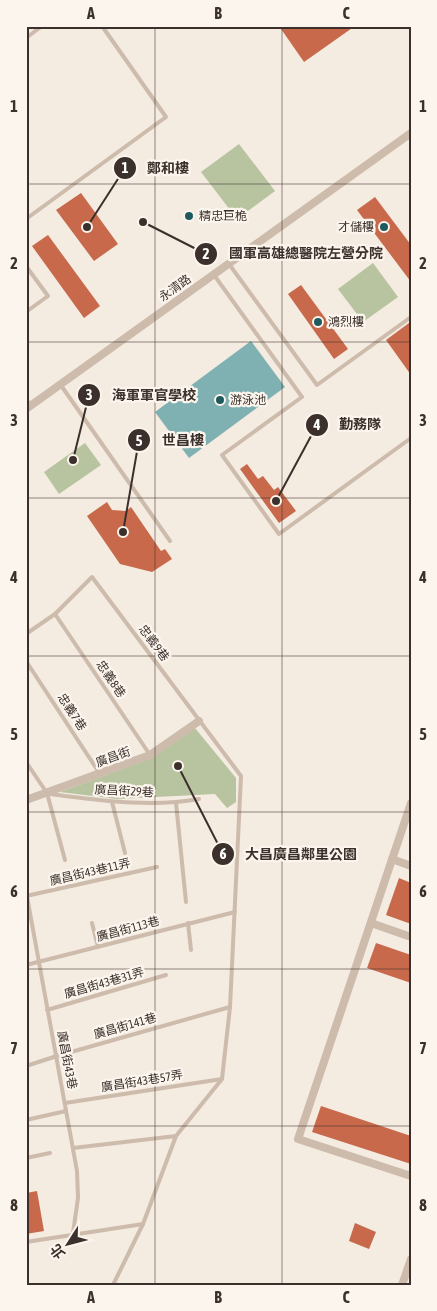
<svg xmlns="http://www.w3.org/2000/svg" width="437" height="1311" font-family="'Asap Condensed','Noto Sans TC',sans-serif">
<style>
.green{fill:#b8c4a0}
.water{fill:#7fb0b2}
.building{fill:#c8694b}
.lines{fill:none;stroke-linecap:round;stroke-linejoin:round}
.service{stroke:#cdbbac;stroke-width:4}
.minor{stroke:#cdbbac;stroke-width:8}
.grid{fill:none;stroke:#3b302b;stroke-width:1;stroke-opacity:0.55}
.poi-dot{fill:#1f5a5e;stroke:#fbf5ee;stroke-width:2}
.labels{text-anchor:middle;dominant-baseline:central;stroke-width:4.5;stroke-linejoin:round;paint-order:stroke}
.poi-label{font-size:12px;fill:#3b302b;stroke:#fbf5ee;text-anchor:start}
.street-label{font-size:12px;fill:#3b302b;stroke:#fbf5ee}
.leader{fill:none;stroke:#3b302b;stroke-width:2}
.callout-dot{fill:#3b302b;stroke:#fbf5ee;stroke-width:2}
.mark-label{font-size:15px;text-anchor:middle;font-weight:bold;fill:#fff}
.callout-label{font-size:14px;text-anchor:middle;font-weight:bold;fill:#3b302b;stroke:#fbf5ee;stroke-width:4.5;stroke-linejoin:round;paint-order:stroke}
.neatline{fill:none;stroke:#3b302b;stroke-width:2}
.grid-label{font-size:16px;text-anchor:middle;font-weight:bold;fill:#3b302b}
</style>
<rect width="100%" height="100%" fill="#f4ebe1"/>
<g class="green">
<polygon points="239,144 275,191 237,219 201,172"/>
<polygon points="373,263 398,297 363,322 338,289"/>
<polygon points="85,443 101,465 59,494 44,472"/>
<polygon points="195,728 236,778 236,802 227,808 215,794 117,799 60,792 152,758"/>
</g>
<polygon class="water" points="251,341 285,387 189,458 155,412"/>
<g class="building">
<polygon points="279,26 355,26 304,62"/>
<polygon points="81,193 118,244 94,261 56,210"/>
<polygon points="375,197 411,245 411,282 357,210"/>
<polygon points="48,235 100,306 84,318 32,246"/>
<polygon points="301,285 348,349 334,359 288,294"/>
<polygon points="409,323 411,326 411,375 386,340"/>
<polygon points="247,464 258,479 263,476 274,490 278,487 296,511 279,523 240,469"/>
<polygon points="107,502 112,510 126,511 131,507 161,551 165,549 172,559 152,572 120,564 87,516"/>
<polygon points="399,878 411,883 411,924 386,915"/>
<polygon points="376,943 411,955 411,983 367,968"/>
<polygon points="321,1106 411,1136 411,1164 312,1132"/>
<polygon points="37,1191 44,1231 26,1234 26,1193"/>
<polygon points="355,1223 376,1232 369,1249 349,1241"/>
</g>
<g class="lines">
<g class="service">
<polyline points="26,38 42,26"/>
<polyline points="26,219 166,117 102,26"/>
<polyline points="229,264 317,385 411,317"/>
<polyline points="26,266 48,296 26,312"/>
<polyline points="214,275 302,397 222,455 279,534 411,438"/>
<polyline points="60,384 170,541"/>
<polyline points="26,399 31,406"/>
<polyline points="55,614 150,755"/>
<polyline points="26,634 55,614 92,577 241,776 230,1007 222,1079 176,1136 143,1224 113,1285"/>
<polyline points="26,661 100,774"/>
<polyline points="26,762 47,793 65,860"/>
<path d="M49 794C99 800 149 808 199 799"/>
<polyline points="112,802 125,853"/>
<polyline points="176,803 186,902"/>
<polyline points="26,891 77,1171 78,1198 73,1233"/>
<polyline points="26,896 157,867"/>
<polyline points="92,923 98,947"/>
<polyline points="188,923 191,950"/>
<polyline points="26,965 235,912"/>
<polyline points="47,1010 166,975"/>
<polyline points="26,1066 57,1056 230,1007"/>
<polyline points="65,1103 222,1079"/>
<polyline points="26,1120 66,1111"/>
<polyline points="73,1148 176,1136"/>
<polyline points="26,1158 50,1153"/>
<polyline points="26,1242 143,1224"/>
</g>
<g class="minor">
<polyline points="26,409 411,133"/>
<polyline points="26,800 150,755 199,721"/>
<polyline points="411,803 298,1139 411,1176"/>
<polyline points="392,859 411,866"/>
<polyline points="371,923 411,937"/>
<polyline points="402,1285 411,1259"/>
</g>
</g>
<path class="grid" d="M155 26V1285M282 26V1285M26 184H411M26 342H411M26 498H411M26 656H411M26 812H411M26 969H411M26 1126H411"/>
<g class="poi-dot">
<circle cx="189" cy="216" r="5"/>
<circle cx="384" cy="227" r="5"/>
<circle cx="318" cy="322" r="5"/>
<circle cx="220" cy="400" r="5"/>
</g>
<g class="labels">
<g class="poi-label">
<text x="199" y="216">精忠巨桅</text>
<text x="374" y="227" text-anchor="end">才儲樓</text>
<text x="328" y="322">鴻烈樓</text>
<text x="230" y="400">游泳池</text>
</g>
<g class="street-label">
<text transform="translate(175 288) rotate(-36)">永清路</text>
<text transform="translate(154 643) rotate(53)">忠義9巷</text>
<text transform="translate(111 679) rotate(56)">忠義8巷</text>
<text transform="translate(72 712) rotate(57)">忠義7巷</text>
<text transform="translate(113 757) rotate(-20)">廣昌街</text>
<text transform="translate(124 791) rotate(3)">廣昌街29巷</text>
<text transform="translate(90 872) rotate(-13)">廣昌街43巷11弄</text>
<text transform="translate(128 929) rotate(-15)">廣昌街113巷</text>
<text transform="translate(104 983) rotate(-16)">廣昌街43巷31弄</text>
<text transform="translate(125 1026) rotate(-16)">廣昌街141巷</text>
<text transform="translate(67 1060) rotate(79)">廣昌街43巷</text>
<text transform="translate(142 1081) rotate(-9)">廣昌街43巷57弄</text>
</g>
</g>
<path class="leader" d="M87 227L125 168M143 222L206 254M73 460L89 395M276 501L317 425M123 532L139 440M178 766L223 854"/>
<g class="callout-dot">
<circle cx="87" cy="227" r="5"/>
<circle cx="143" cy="222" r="5"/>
<circle cx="73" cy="460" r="5"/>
<circle cx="276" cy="501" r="5"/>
<circle cx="123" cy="532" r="5"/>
<circle cx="178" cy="766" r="5"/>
<circle cx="125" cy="168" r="12"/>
<circle cx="206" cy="254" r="12"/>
<circle cx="89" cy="395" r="12"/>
<circle cx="317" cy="425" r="12"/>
<circle cx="139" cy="440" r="12"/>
<circle cx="223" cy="854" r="12"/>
</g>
<g class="mark-label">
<text x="125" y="173">1</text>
<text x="206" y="259">2</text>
<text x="89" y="400">3</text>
<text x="317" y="430">4</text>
<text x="139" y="446">5</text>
<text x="223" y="859">6</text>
</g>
<g class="callout-label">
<text x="168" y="173">鄭和樓</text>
<text x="306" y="258">國軍高雄總醫院左營分院</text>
<text x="154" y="400">海軍軍官學校</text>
<text x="360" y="429">勤務隊</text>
<text x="183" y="445">世昌樓</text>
<text x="301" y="859">大昌廣昌鄰里公園</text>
</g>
<rect width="437" height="1311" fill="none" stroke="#fbf5ee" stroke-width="55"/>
<g transform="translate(68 1244) rotate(234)" stroke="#fbf5ee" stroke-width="4" paint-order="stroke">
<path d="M0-4L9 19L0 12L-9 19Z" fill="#3b302b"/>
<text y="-8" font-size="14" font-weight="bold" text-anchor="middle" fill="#3b302b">北</text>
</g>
<rect x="28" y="28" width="382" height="1256" class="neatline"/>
<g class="grid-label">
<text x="91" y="19">A</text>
<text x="218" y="19">B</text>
<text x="346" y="19">C</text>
<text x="14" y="112">1</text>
<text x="423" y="112">1</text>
<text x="14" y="269">2</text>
<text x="423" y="269">2</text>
<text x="14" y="426">3</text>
<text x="423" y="426">3</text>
<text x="14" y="583">4</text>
<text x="423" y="583">4</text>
<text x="14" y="740">5</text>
<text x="423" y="740">5</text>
<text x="14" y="897">6</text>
<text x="423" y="897">6</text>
<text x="14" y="1054">7</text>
<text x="423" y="1054">7</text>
<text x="14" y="1211">8</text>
<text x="423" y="1211">8</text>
<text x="91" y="1303">A</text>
<text x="218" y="1303">B</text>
<text x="346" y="1303">C</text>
</g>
</svg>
